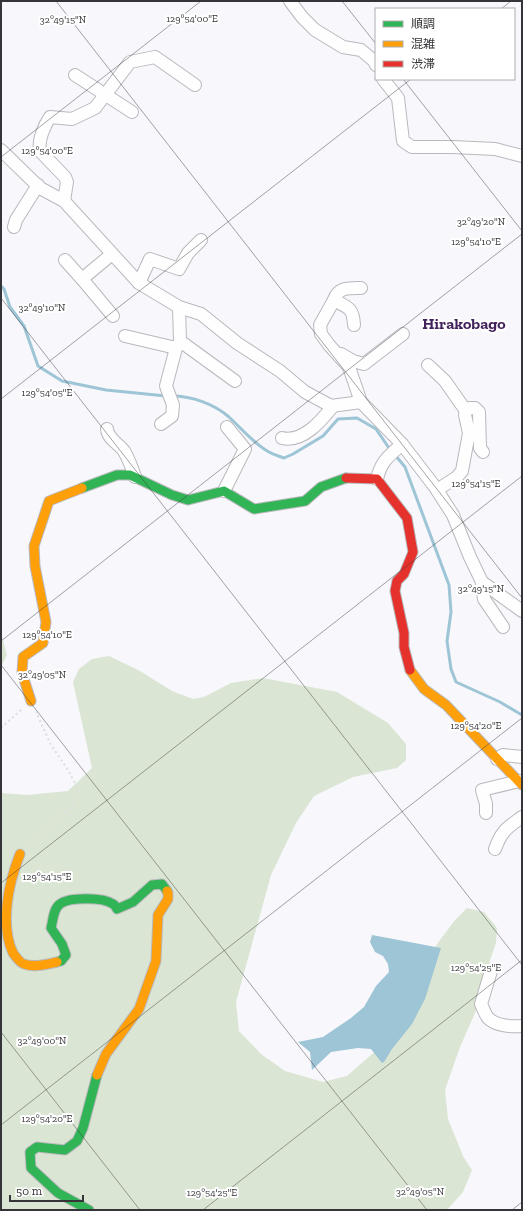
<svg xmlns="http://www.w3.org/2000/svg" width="523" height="1211" font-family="'Zilla Slab','Noto Sans JP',serif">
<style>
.green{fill:#dae6d3}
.water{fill:#9dc5d6}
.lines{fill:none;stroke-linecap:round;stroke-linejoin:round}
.stream{stroke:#9dc5d6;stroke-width:3}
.street-casing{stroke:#b9b8bd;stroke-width:14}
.fast-casing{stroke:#b9b8bd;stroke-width:11}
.slow-casing{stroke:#b9b8bd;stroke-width:11}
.jam-casing{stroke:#b9b8bd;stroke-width:11}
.path{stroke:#dedddf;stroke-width:2;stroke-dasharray:2 3;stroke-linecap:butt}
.street{stroke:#fefeff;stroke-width:12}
.fast{stroke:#30b455;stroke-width:9}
.slow{stroke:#ff9f0a;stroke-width:9}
.jam{stroke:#e5322d;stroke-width:9}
.ticks{fill:none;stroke:#353539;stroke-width:1;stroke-opacity:0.45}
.labels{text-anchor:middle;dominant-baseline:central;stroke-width:4;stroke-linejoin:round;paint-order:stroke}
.quarter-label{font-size:16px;font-weight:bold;fill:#43235c;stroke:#fff}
.ticks-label{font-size:10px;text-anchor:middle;fill:#353539;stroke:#fff;stroke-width:4;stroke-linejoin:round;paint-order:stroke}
</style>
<rect width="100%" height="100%" fill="#f7f7fc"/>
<g class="green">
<polygon points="1,633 7,655 1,667"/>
<polygon points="109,656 140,671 172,691 193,699 204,697 231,683 263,678 337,692 388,723 406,744 406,760 397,768 353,777 314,796 296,823 271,875 236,1002 239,1031 261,1054 285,1071 323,1082 347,1076 379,1048 424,975 437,944 455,920 467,908 484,912 497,928 496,943 490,960 486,988 460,1047 445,1090 448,1119 463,1156 472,1170 463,1192 447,1210 1,1210 1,793 27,795 68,791 92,768 73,682 79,669 92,659"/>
</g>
<polygon class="water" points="372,935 441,948 425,999 412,1024 392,1049 384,1062 382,1063 371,1049 358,1048 331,1052 312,1070 310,1052 298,1042 323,1037 351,1018 364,1007 376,986 389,972 388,964 383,956 375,952 370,942"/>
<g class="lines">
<g class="stream">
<polyline points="1,286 4,289 10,307 24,326 38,366 62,381 106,390 166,396"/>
<path d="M172 396C192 396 214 404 229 417 242 429 254 444 269 452 274 455 279 456 284 458L293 454 323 436 338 419 357 418 376 429 391 451"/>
<polyline points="395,455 405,467 449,585 451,612 447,641 451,669 456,682 500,702 522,715"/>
</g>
<defs>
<g id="street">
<polyline points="290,1 302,17 315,30 343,47 361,50 374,61 376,65"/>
<polyline points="75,75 132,112"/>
<polyline points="383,79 398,98 403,141 412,147 453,147 495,149 522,156"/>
<polyline points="1,150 40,188 64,201 139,283 179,307 201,314 237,343 280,371 305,392 331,406 361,402 402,444 435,487 453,515 470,557 482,582 522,611"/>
<path d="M64 201 67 182 65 177 40 151C38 140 44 126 50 117L72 119 95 108 130 62 155 57 195 85"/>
<polyline points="14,227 16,220 38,185"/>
<polyline points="65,260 82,279 112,254"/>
<polyline points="82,279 113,316"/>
<polyline points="139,283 150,259 179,269 188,253 201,240"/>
<path d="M334 300C338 287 349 288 361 288"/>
<polyline points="179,307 180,341 235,381"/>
<path d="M354 325C353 308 349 308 334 300L320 325 321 334 329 345 349 367 361 402"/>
<polyline points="125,336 176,348 180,342"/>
<polyline points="341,354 353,361 364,364 403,334"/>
<polyline points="428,365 445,381 466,411"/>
<polyline points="161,424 172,416 173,405 166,386 176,348"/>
<path d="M107 429C108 439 118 443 124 451 129 459 132 468 135 477"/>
<path d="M282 438C303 443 322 420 333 406"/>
<path d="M377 479C381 461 389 456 402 444"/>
<polyline points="437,490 457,477 462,471 469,433 465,415 466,411 470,408 475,408 479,412 480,448 483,452"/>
<polyline points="224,491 245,449 227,427"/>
<polyline points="482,582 484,599 503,627"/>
<polyline points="497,759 503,755 522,757"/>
<polyline points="486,813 486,804 482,790 519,781"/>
<path d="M495 849C502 830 507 828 522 817"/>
<path d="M491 971 481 1004C483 1008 485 1014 488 1018 496 1026 512 1027 522 1026"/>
</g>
<g id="fast">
<polyline points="82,488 117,475 130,475 172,495 188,500 224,491 254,509 305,501 321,487 346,478"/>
<path d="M57 962 61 961 66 955 62 944 51 928C53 921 53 909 60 904 69 897 103 897 113 904 115 905 116 907 117 909L133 902 152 885 162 884 167 891"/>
<polyline points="89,1210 58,1193 31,1168 30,1152 37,1147 65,1150 77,1141 83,1128 97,1075"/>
</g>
<g id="slow">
<polyline points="410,670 424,689 446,705 522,785"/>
<polyline points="31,701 22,673 23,657 43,643 46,622 35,566 34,546 49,501 82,488"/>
<path d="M20 854C8 884 0 925 13 953 16 957 20 963 24 964 34 968 47 964 57 962"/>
<polyline points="97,1075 106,1054 139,1009 156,961 158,915 168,899 168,893 167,891"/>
</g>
<polyline id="jam" points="346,478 377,479 407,518 413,552 404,574 397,581 395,591 404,633 404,647 410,670"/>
</defs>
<use href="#street" class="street-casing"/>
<use href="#fast" class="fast-casing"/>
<use href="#slow" class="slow-casing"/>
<use href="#jam" class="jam-casing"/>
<g class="path">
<polyline points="1,728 22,709"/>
<polyline points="28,846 73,806 78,789 68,770 51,745 36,712"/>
</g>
<use href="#street" class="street"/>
<use href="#fast" class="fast"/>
<use href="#slow" class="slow"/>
<use href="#jam" class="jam"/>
</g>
<path class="ticks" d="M56 1 522 598M342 1 376 44M501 9 511 1M403 79 522 231M1 157 201 1M1 298 522 965M1 399 411 79M1 641 522 234M1 665 427 1210M1 883 522 476M1 1032 140 1210M1 1125 522 718M203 1210 522 960M512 1210 522 1202"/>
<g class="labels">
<g class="quarter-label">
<text x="464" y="323">Hirakobago</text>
</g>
</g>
<g class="ticks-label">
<text x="192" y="22">129°54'00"E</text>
<text x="63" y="23">32°49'15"N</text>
<text x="47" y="154">129°54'00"E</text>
<text x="481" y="225">32°49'20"N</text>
<text x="476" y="245">129°54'10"E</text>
<text x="42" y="311">32°49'10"N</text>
<text x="47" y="396">129°54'05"E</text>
<text x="476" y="487">129°54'15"E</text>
<text x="481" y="592">32°49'15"N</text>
<text x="47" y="638">129°54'10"E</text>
<text x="42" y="678">32°49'05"N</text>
<text x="476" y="729">129°54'20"E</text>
<text x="47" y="880">129°54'15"E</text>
<text x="476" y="971">129°54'25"E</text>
<text x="42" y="1044">32°49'00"N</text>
<text x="47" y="1122">129°54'20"E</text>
<text x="420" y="1195">32°49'05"N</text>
<text x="212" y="1196">129°54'25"E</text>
</g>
<rect width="523" height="1211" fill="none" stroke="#353539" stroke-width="4"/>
<rect x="375" y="8" width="140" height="72" fill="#ffffff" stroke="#aeaeb0"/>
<rect x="383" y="21" width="20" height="6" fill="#30b455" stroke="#aeaeb0"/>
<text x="411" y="28" font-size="12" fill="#353539">順調</text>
<rect x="383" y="41" width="20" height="6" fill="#ff9f0a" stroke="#aeaeb0"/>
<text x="411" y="48" font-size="12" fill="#353539">混雑</text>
<rect x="383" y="61" width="20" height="6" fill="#e5322d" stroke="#aeaeb0"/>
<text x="411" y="68" font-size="12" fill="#353539">渋滞</text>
<path d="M10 1195v6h73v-6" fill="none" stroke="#353539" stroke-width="2"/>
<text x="16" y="1195" font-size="12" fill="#353539" stroke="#ffffff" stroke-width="3" paint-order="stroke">50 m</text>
</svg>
